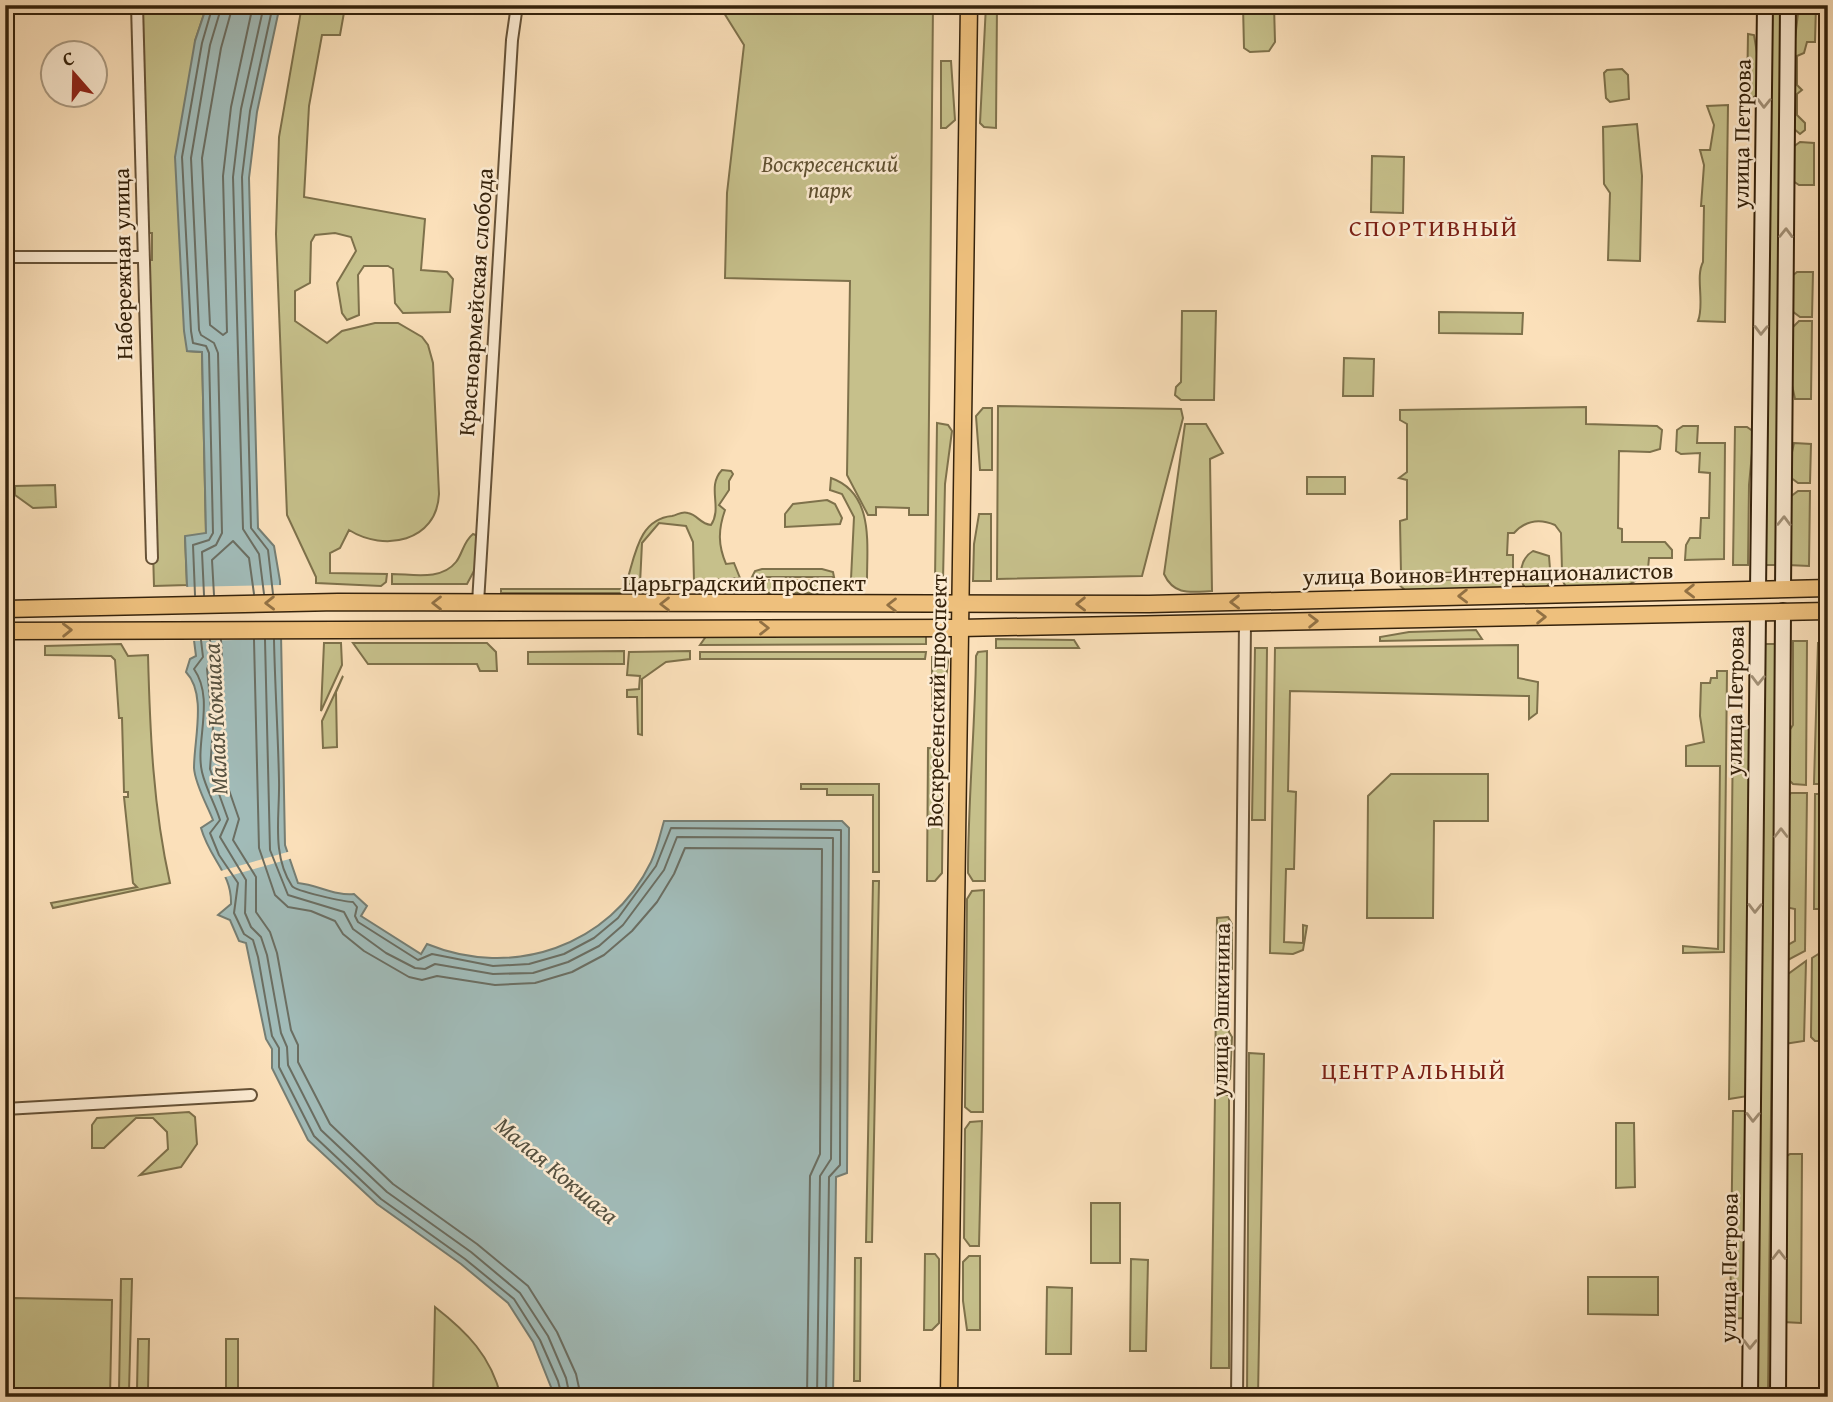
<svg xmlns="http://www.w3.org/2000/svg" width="1833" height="1402" font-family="'Gentium Book Plus',serif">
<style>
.green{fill:#c6c08b;stroke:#7e714b;stroke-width:2}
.water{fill:#a1bbb8;stroke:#767e73;stroke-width:2}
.pier{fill:#fbe0ba}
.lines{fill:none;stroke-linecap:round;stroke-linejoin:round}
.shore{stroke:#6b6e62;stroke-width:2}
.street-casing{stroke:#665237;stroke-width:14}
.secondary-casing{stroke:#35220b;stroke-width:18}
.primary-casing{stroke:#35220b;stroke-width:19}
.street{stroke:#fcebd2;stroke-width:10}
.secondary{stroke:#fcebd2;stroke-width:14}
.primary{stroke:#eec07d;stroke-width:16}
.oneway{stroke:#a29178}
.oneway2{stroke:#927144}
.labels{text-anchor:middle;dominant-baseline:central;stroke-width:5;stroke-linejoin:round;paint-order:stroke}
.street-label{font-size:23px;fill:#35220b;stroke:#fcebd2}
.park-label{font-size:23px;font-style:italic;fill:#605131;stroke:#fcebd2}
.neighbourhood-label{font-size:24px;letter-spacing:2px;fill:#7a1f14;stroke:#fcebd2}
.water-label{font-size:24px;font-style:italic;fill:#55503f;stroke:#fcebd2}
</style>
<rect width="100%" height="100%" fill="#fbe0ba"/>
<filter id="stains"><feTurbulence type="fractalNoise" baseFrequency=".00286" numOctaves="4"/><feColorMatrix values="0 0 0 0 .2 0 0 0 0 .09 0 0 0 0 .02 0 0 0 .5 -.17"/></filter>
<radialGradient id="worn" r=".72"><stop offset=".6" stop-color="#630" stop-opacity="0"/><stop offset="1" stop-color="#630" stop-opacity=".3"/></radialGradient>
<g class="green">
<polygon points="140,5 207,5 195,41 187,351 202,352 206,534 185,537 187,585 154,586 145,260 152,260 152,233 144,233"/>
<path d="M302 5H361L360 10 345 7 340 35H322L309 106 304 197 425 219 421 270 447 272 453 279 450 312 403 313 395 303 393 269 388 266H364L358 275 359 315 347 320 342 313 337 283 356 251 351 237 335 233 315 235 311 242 310 283 295 291V321L327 343 342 331 375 323H398L422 337 428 345 433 363 439 494C437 542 384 552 349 530L340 548 330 553V573L387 574 386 582 381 586 316 583V577L287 515 276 234 279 137Z"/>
<polygon points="719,5 933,5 928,515 909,515 909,508 876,507 876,515 868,515 847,475 850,281 725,278 727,193 744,45"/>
<polygon points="986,5 997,5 996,128 984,127 980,123"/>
<polygon points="1243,5 1274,5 1275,42 1269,51 1250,52 1244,48"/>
<polygon points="1771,5 1783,5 1776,565 1764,565"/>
<polygon points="1799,5 1816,5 1815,42 1807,42 1804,53 1797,56 1797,85 1802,90 1797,94 1797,115 1805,123 1805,130 1800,134 1793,128 1793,56"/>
<polygon points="1748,34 1754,35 1759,65 1758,94 1751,99 1747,96"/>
<polygon points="941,61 951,61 955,120 946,128 941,128"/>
<polygon points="1622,69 1628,75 1629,99 1610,102 1606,98 1604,73 1607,70"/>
<path d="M1728 105 1725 322 1698 321C1705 304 1695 277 1703 262L1704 206H1701L1704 165 1700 150H1710L1714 125 1707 106Z"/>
<polygon points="1637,124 1642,176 1640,261 1608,260 1610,193 1604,184 1603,127"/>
<polygon points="1800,142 1814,143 1814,185 1799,185 1793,181 1793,147"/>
<polygon points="1372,156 1404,157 1403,213 1371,212"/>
<polygon points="1797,272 1813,272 1812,317 1800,317 1792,311 1792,276"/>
<polygon points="1182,311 1216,311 1214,400 1181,400 1175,395 1176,387 1181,382"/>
<polygon points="1439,312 1523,313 1522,334 1439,333"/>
<polygon points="1799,321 1812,321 1811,399 1795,399 1790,376 1792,328"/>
<polygon points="1344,358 1374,359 1373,396 1343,396"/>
<polygon points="998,406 1181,409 1183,418 1142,576 997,579"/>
<path d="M1586 407V424L1657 426 1662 430 1660 449 1650 452 1619 451 1618 528 1622 529V542H1665L1672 550V558H1649L1648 569 1562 570 1561 533 1555 525C1539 518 1526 520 1514 533H1508L1507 555H1513V571L1401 574 1400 521 1407 519V480L1399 478 1407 472V424L1400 420V410Z"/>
<polygon points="983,408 992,408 992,470 980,470 976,416"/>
<polygon points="937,423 948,425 952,431 945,484 943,581 935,581"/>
<path d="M1185 424H1206L1223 453 1210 459 1212 591C1191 592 1174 596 1164 574Z"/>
<polygon points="1683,426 1698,426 1697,443 1725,443 1724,559 1685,560 1686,545 1690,538 1700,538 1701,518 1709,518 1710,473 1699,472 1700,453 1681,454 1676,451 1677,430"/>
<polygon points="1735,427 1747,427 1754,432 1749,485 1748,565 1733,565"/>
<polygon points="1794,443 1811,444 1810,483 1798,483 1790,477 1789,466"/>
<path d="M722 470 731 471 733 474 729 481V490L719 505 725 510C718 530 718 545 726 564L734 563 740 578 694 581 693 542 686 526 659 523 642 543 640 584H626C635 557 638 519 672 516 678 515 681 511 688 513 698 515 700 524 711 525 723 507 706 487 722 470Z"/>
<rect x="1307" y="477" width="38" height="17"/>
<path d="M831 478C874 493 867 543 867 580L851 579 854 517 842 494 830 490Z"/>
<polygon points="55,485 56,507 33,508 15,495 15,486"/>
<polygon points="1798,491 1810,491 1809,566 1788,565 1790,497"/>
<polygon points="827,500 835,504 842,518 840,524 785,527 785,514 793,504"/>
<polygon points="979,514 991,514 991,581 973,581 974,544"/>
<path d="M473 534 478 536 475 569 467 584H392V574C412 574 441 581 456 562 463 553 463 542 473 534Z"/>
<path d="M1533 551 1549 556 1551 582 1546 587 1525 588C1517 576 1521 558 1533 551Z"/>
<polygon points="762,569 822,569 833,572 834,577 752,577 755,571"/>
<polygon points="1633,577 1635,581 1628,585 1566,587 1561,578"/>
<polygon points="1514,579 1508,588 1405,590 1398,584 1402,580"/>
<polygon points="752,580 834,581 835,584 824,593 762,593"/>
<polygon points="501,589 639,589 635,593 501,593"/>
<polygon points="1476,630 1482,639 1380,641 1380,637 1409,632"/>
<polygon points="707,635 926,636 926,644 700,645"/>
<polygon points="996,639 1074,640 1079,648 996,648"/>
<polygon points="1793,641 1807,641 1806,785 1793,784 1788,779 1787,734 1793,725"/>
<polygon points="324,643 341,643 342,665 321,711"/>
<polygon points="353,643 487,643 496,652 497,671 480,671 477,664 368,664"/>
<polygon points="1818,643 1828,643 1828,784 1814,784"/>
<path d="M121 644 128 656 148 655C150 732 153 807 170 883L53 908 51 903 137 887 133 883 124 797H128V792H124L122 718H119L115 660 111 656 45 655V646Z"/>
<polygon points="1764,644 1776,644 1768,1397 1757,1397"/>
<polygon points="1518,645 1518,678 1538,682 1537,713 1529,719 1529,696 1290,691 1288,791 1296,792 1294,869 1286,869 1284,942 1303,943 1303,925 1307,926 1303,950 1293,954 1270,953 1275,648"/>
<polygon points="1255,648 1267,648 1265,820 1252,820"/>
<polygon points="624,651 624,664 528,664 528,652"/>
<polygon points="690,651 690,659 666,662 642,679 642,735 638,734 637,697 627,697 627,690 639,689 640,676 627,675 629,652"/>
<path d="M987 651 985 881H973L968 873C968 800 975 729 976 656L978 652Z"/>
<polygon points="700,652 926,652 925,659 700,659"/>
<polygon points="932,657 947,657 948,661 943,710 932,710"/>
<polygon points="1717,671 1727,671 1724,952 1683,953 1683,946 1718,949 1720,766 1686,766 1686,746 1704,742 1700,716 1701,683 1710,683 1711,678 1717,678"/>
<polygon points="343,676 336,692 337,747 323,748 322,721"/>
<polygon points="1748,726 1752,746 1748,1096 1729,1099 1733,727"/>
<polygon points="928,748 939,749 943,778 942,873 935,881 927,881"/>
<polygon points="1391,774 1488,774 1488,821 1434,821 1433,918 1367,918 1368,796"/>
<polygon points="801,784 879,784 879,872 873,872 873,795 827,795 827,789 801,789"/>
<polygon points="1791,793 1807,793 1805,951 1784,962 1784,947 1795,941 1795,909 1785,907 1787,797"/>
<polygon points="1815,794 1828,794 1828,909 1814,909"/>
<polygon points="873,881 879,881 872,1242 866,1242"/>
<polygon points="984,890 983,1112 971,1112 965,1107 967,899 972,891"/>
<polygon points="1228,917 1232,924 1232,969 1226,973 1225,1009 1229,1013 1229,1032 1232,1037 1230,1079 1226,1084 1215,1083 1217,918"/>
<polygon points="1828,948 1828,1041 1815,1041 1811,1037 1812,958"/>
<polygon points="1806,961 1804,1041 1784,1044 1784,977"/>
<polygon points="1249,1053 1264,1054 1258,1397 1247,1397"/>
<polygon points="1215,1095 1229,1095 1229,1368 1211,1368"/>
<polygon points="1733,1111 1747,1111 1744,1318 1730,1319"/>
<polygon points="189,1112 195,1117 197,1144 181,1167 140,1175 168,1149 167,1132 153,1118 136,1118 104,1148 92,1148 92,1125 97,1118"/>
<polygon points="982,1121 979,1246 970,1246 964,1238 965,1129 970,1122"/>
<polygon points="1616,1123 1634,1123 1635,1187 1616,1188"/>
<polygon points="1790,1154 1802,1154 1801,1323 1783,1322 1782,1158"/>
<rect x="1091" y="1203" width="29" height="60"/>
<polygon points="925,1254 935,1254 939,1259 939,1323 932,1330 924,1330"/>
<polygon points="969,1256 980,1256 980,1330 967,1330 963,1301 963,1262"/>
<polygon points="855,1258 861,1258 860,1381 854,1381"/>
<polygon points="1131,1259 1148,1260 1146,1351 1130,1351"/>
<polygon points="1588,1277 1658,1277 1658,1315 1588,1314"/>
<polygon points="121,1279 132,1279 129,1391 119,1391"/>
<polygon points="1047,1287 1072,1288 1071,1354 1046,1354"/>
<polygon points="14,1298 112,1300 110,1397 12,1397"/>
<path d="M435 1307C467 1332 491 1356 501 1397H433Z"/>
<polygon points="138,1339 149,1339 148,1390 137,1390"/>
<rect x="226" y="1339" width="12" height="53"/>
</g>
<path class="water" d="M207 5H280L257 112 249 178 258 528 274 546 280 581 285 845 298 883C318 885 335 896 354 894L367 906 361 916 421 954 427 944C512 979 610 947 651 862 657 849 660 835 664 821H842L849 828 847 1173 836 1177 833 1397H555L533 1342 508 1303 461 1264 377 1204 308 1140 272 1068V1049L266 1039 246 943 239 941 230 920 218 915 231 904C232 873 210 860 201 828L213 820C207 805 195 784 194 768 194 739 207 694 186 672L190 659 196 656 187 585 185 536 206 533 202 352 187 351 184 331 175 157 195 41Z"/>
<g class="pier">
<polygon points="283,585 284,639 191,641 183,587"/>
<polygon points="291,851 293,858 222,878 217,872"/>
</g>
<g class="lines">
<g class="shore">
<polyline points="233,5 221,48 202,158 210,325 223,335 227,332 223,176 231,107 253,5"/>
<polyline points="264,5 241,109 233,177 243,529 259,554 264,594"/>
<polyline points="273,5 250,111 242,177 251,528 268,550 273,594"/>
<polyline points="195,595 193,545 209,540 213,533 209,353 206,346 193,343 191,331 182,157 202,43 213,5"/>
<polyline points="204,595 202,552 216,545 222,533 218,353 214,343 201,335 199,330 191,158 210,45 222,5"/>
<polyline points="214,595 212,560 233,541 249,558 254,594"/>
<path d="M201 640 203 657 194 669C215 699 195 742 202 772 206 789 215 804 220 820L210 833 219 855 238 883 234 913 244 934 253 940 258 957 272 1036 279 1048V1067L314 1136 381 1199 465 1259 514 1299 540 1340 558 1381 562 1397"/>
<polyline points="210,640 212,657 207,669 213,728 210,769 228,819 220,837 246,880 245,913 251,927 261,937 267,955 281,1033 287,1047 288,1065 321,1130 387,1192 471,1252 520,1293 548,1336 566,1378 570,1397"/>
<polyline points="221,640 222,658 219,671 224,729 221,767 239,819 233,840 256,877 256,912 270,932 277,953 291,1030 298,1045 298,1062 330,1124 393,1184 477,1244 528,1286 557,1332 576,1374 581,1397"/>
<polyline points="254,640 259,848 275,895 288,907 311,911 335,921 343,934 364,951 409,977 422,980 437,976 495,985 535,983 572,972 604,955 632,931 657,902 674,874 685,848 822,849 820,1154 810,1176 807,1397"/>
<polyline points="265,640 270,850 288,895 344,912 353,929 386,953 415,968 425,969 435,964 493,974 533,973 568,962 599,946 623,925 664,870 677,837 833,838 831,1159 820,1176 817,1397"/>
<path d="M274 640C275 687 278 733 279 780 280 815 271 854 292 886 295 891 345 902 353 902L357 907 355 916 358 922 418 960 432 954 493 966 529 964 564 954 594 938 618 918 656 866 671 828 841 830 840 1165 829 1177 826 1397"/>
</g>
<defs>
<g id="street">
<polyline points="137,5 152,558"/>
<polyline points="5,257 143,257"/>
<polyline points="478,603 512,40 517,5"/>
<polyline points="5,1109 251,1095"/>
<polyline points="1237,1397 1245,623"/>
</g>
<g id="secondary">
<polyline points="1783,589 1788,5"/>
<polyline points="1758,590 1765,5"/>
<polyline points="1750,1397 1758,612"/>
<polyline points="1778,1397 1783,611"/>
</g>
<g id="primary">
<polyline points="5,609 338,602 1149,604 1828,588"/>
<polyline points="5,631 960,628 1828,611"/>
<polyline points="949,1397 969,5"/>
</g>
</defs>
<use href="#street" class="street-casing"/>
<use href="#secondary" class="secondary-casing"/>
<use href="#primary" class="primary-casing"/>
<use href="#street" class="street"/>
<use href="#secondary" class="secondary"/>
<use href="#primary" class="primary"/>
</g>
<defs><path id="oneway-chevron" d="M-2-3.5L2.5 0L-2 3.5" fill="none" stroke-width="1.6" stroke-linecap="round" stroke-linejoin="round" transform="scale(1.75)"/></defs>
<g class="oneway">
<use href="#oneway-chevron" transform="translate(1764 103) rotate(91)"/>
<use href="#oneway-chevron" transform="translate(1786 233) rotate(-89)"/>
<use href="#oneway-chevron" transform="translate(1761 330) rotate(91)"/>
<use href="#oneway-chevron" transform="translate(1784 521) rotate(-89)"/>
<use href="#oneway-chevron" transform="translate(1758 680) rotate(91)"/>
<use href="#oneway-chevron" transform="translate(1781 833) rotate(-90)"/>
<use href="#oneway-chevron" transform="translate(1755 908) rotate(91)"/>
<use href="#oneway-chevron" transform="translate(1753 1117) rotate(91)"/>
<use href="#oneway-chevron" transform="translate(1779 1255) rotate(-90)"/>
<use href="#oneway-chevron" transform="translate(1750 1344) rotate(91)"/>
</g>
<g class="oneway2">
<use href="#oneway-chevron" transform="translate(1690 591) rotate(179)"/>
<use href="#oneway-chevron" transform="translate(1463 596) rotate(179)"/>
<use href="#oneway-chevron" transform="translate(1235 602) rotate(179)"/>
<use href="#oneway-chevron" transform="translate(270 603) rotate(179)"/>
<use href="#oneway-chevron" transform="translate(437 603) rotate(-180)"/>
<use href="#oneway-chevron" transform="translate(665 604) rotate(-180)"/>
<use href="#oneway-chevron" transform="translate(1081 604) rotate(179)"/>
<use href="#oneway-chevron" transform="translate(892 605) rotate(-180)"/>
<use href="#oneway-chevron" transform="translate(1541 617) rotate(-1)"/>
<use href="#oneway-chevron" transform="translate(1313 621) rotate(-1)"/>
<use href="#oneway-chevron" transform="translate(764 628)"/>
<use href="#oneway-chevron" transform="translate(67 630) rotate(-1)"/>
</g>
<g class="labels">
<g class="street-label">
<text transform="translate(1741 134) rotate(-89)">улица Петрова</text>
<text transform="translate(122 264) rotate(-91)">Набережная улица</text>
<text transform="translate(475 302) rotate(-86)">Красноармейская слобода</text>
<text transform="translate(1488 573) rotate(-1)">улица Воинов-Интернационалистов</text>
<text x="744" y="582">Царьградский проспект</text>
<text transform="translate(936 701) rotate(-89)">Воскресенский проспект</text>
<text transform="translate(1734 701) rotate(-89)">улица Петрова</text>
<text transform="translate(1220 1010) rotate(-89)">улица Эшкинина</text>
<text transform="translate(1728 1268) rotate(-89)">улица Петрова</text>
</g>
<g class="park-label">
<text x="830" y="163">Воскресенский<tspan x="830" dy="26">парк</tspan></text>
</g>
<g class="neighbourhood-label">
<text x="1434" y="227">СПОРТИВНЫЙ</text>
<text x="1414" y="1070">ЦЕНТРАЛЬНЫЙ</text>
</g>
<g class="water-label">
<text transform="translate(215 719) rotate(-93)">Малая Кокшага</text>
<text transform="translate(557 1170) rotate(40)">Малая Кокшага</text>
</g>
</g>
<rect width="1833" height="1402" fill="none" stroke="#fbe0ba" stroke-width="28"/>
<rect x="7" y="7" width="1819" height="1388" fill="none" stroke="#35220b" stroke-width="3.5"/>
<rect x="14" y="14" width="1805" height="1374" fill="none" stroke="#35220b" stroke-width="2"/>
<g transform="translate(74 74) rotate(340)"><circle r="33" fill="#fcebd2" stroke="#ac9b82" stroke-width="2"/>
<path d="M0-5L12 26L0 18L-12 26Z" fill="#8f2418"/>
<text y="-10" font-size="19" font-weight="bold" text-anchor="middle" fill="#35220b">С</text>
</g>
<rect width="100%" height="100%" filter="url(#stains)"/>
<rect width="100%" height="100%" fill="url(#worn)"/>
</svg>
